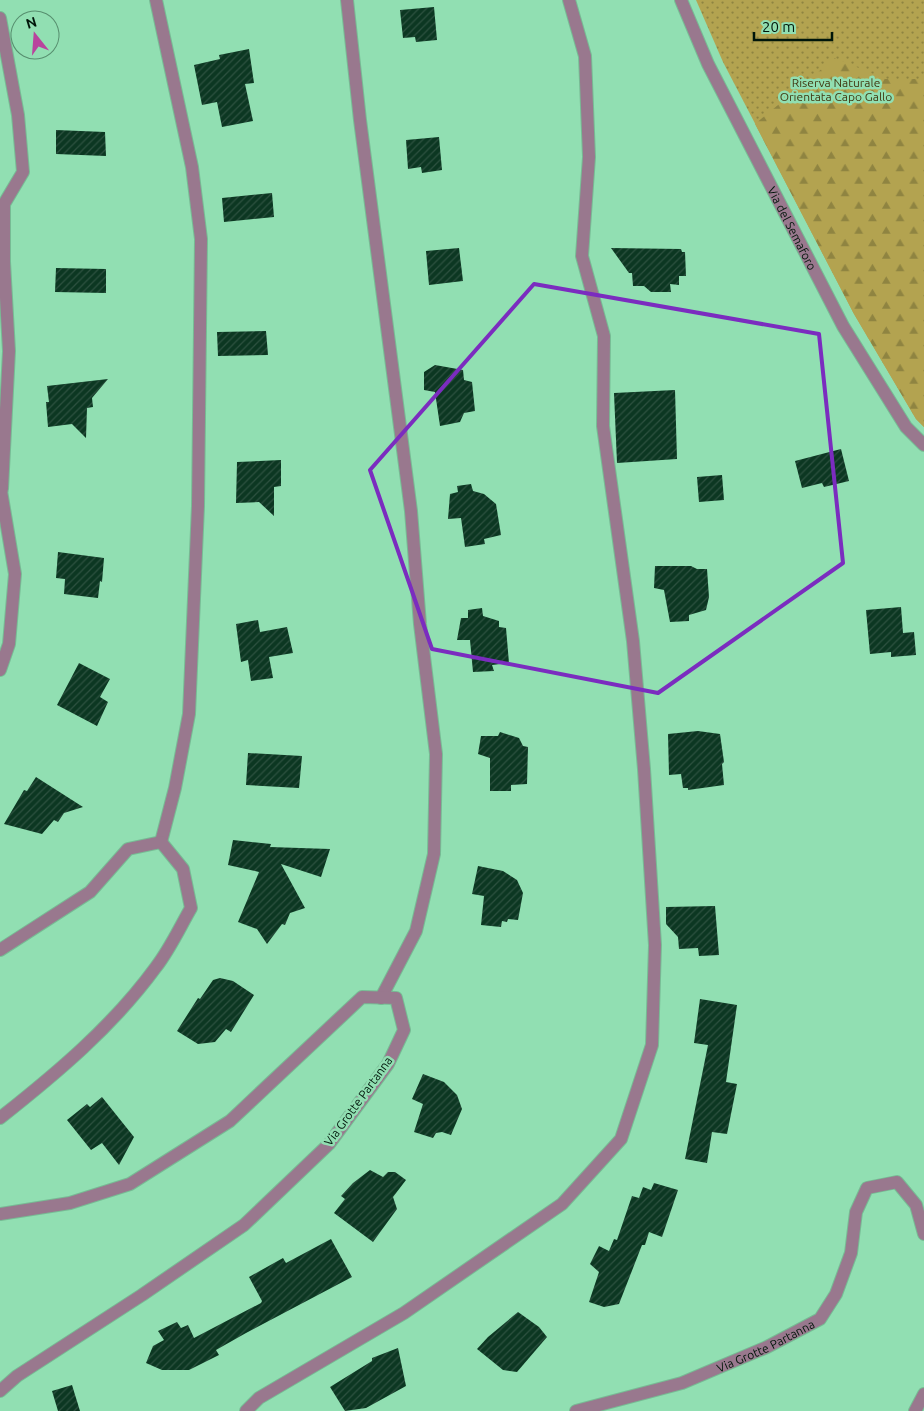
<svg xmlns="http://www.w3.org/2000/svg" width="924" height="1411" font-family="Ubuntu,sans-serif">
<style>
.grass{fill:url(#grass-dots)}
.forest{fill:url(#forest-firs)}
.building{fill:url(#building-hatch)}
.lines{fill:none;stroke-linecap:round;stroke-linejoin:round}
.street-casing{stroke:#77bb94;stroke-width:14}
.street{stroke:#99788e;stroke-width:12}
.marked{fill:none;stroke:#7b2cbf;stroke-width:4;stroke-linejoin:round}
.labels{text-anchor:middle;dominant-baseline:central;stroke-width:5;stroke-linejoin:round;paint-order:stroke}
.park-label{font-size:12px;fill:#413912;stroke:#91dfb2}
.street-label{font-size:12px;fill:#00160a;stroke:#91dfb2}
</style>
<defs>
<pattern id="grass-dots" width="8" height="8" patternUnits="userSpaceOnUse" patternTransform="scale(1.25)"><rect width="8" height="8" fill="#b3a350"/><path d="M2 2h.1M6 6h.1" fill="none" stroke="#8f8441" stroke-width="1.8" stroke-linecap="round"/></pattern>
<pattern id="forest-firs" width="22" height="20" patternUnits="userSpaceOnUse" patternTransform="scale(1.25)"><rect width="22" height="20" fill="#b3a350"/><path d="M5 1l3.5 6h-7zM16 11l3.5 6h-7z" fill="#8f8441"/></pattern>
<pattern id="building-hatch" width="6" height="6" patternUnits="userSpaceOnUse" patternTransform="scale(1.25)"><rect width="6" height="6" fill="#0c3722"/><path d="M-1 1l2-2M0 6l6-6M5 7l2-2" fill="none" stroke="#2d5140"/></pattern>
</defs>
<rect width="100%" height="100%" fill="#91dfb2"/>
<polygon class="grass" points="696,0 924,0 924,427 916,419 854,314 723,62"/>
<polygon class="forest" points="835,58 885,79 924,79 924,427 916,419 854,314 755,124"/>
<g class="building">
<polygon points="434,7 437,40 416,42 415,37 403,38 400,10"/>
<polygon points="249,49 254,83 245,84 253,121 222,127 217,102 202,105 194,65 220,59 219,55"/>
<polygon points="56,130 105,132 106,156 56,154"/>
<polygon points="439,137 442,170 422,173 421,167 408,169 406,140"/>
<polygon points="272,193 274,217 224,222 222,198"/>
<polygon points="459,248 463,281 429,285 426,251"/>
<polygon points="611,248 681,249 682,252 685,252 686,276 679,276 679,285 670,284 671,292 651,292 644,286 633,286 632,273 629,273"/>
<polygon points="56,268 106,269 106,293 55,292"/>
<polygon points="266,331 268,355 218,356 217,332"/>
<polygon points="435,365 463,370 464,380 472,382 475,411 464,413 460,422 440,426 435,392 424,390 424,372"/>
<polygon points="108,379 92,398 93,407 87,408 86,438 72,424 48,427 46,402 49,402 47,386"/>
<polygon points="675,390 677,459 617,463 614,393"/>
<polygon points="841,449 849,481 824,487 822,483 802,488 795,461"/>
<polygon points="281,460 281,486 274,487 274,516 259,502 236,503 237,462"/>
<polygon points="722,475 724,500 699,502 697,477"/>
<polygon points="471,484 473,491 484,494 496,504 501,535 484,539 485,544 465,547 461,518 448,519 450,494 458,492 457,486"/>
<polygon points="58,552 104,558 102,582 100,581 98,598 64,594 65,579 56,578"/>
<polygon points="655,566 691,566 697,569 707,569 709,597 706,610 689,615 689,621 670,622 664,590 654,588"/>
<polygon points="901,607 903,633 914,632 916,655 891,657 891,652 870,654 866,610"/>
<polygon points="482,608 483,616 499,621 499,627 506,628 509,663 492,665 494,671 473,672 470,640 457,640 461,618 468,618 468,610"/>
<polygon points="258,620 260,632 287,627 293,653 269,657 273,678 251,681 248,660 241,662 236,624"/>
<polygon points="79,663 110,679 100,697 108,702 97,726 57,705"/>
<polygon points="698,731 720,734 724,762 722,764 724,785 688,790 688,788 683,788 681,774 669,775 668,734"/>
<polygon points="500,732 519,738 523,746 528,747 527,784 511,785 511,791 490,791 490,758 478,754 481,736 498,736"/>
<polygon points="248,753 302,756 299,788 246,785"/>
<polygon points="36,777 83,807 64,813 58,822 54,820 42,834 4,824 24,790 27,791"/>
<polygon points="233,840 271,844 270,847 330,849 321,877 281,864 305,908 290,913 285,925 282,924 267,944 257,929 238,922 259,872 228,865"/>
<polygon points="478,866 503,871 517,880 523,893 518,920 508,919 507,922 502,921 501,927 481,925 484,896 472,894"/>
<polygon points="715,906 719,955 699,956 698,948 679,949 678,937 666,924 666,907"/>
<polygon points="220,978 233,981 254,995 231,1032 226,1029 215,1042 198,1044 177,1031 198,998 200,999 213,980"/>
<polygon points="700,999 737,1005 726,1082 737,1084 727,1134 712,1132 707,1163 685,1159 708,1045 694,1043"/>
<polygon points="423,1074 444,1082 457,1095 462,1109 451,1135 442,1132 436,1133 433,1138 414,1132 423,1104 412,1099"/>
<polygon points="102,1097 134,1137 119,1165 102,1143 91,1150 67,1120 87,1104 90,1107"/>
<polygon points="370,1170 383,1177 388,1172 395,1172 406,1180 393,1197 397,1209 373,1242 334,1213 345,1199 341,1196 353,1183"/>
<polygon points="654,1183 678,1190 662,1237 649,1232 645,1245 642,1245 619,1304 604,1307 589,1302 599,1272 590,1264 599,1246 609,1251 614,1239 617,1240 632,1196 639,1198 643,1187 651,1190"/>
<polygon points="331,1239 352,1277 246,1333 216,1350 219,1355 189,1370 162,1370 146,1363 153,1346 164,1340 158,1331 177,1322 181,1328 188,1325 194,1338 261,1303 262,1301 249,1277 283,1258 286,1263"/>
<polygon points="518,1312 539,1327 547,1337 517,1372 503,1370 477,1349 488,1337"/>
<polygon points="398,1348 406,1386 366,1408 345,1411 330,1387 372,1361 372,1358"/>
<polygon points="72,1385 80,1411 58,1411 52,1391"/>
</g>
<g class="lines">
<defs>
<g id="street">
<polyline points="156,0 192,167 201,239 198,506 189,714 175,788 161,842"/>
<polyline points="347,0 360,120 411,511 420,624 436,754 434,854 416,931 381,998"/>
<path id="s1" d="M681 0 708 64 843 326 906 427 924 445"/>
<polyline points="0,18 18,115 23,172 4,204 4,262 9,351 2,489"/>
<polyline points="0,485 15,574 9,644 0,670"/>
<path d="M0 950 90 892 128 849 161 842 183 869 191 908C180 927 170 949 156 967 113 1026 57 1073 0 1118"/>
<polyline points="0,1214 70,1203 130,1184 230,1121 362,997 396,998 404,1030 388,1064 329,1144 244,1225 142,1295 17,1376 0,1391"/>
<polyline points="246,1411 259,1398 404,1313 562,1204 621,1139 652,1045 655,945 644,769 633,641 603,426 604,336 582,256 589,157 585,56 569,0"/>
<path id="s2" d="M576 1411 682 1383 767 1347 820 1319 836 1294 851 1253 856 1212 867 1188 897 1182 916 1205 924 1234"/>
<polyline points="915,1411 924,1394"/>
</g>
</defs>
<use href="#street" class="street-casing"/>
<use href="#street" class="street"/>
</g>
<path class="marked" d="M534 284 819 334 843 563 658 693 432 649 370 470Z"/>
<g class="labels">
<g class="park-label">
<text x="836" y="82">Riserva Naturale<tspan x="836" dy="14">Orientata Capo Gallo</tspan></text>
</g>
<g class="street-label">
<text stroke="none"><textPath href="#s1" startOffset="254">Via del Semaforo</textPath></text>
<text transform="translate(358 1101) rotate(-54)">Via Grotte Partanna</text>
<text stroke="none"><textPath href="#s2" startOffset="201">Via Grotte Partanna</textPath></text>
</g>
</g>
<g transform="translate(35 35) rotate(343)"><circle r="24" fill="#91dfb2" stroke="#578f6f"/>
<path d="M0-4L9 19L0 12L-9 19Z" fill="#b9449d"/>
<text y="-8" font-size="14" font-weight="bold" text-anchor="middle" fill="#00160a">N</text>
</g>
<path d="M754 32v8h78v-8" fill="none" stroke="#00160a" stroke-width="2.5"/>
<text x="762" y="32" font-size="15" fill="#00160a" stroke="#91dfb2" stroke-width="4" paint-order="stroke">20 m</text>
</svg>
